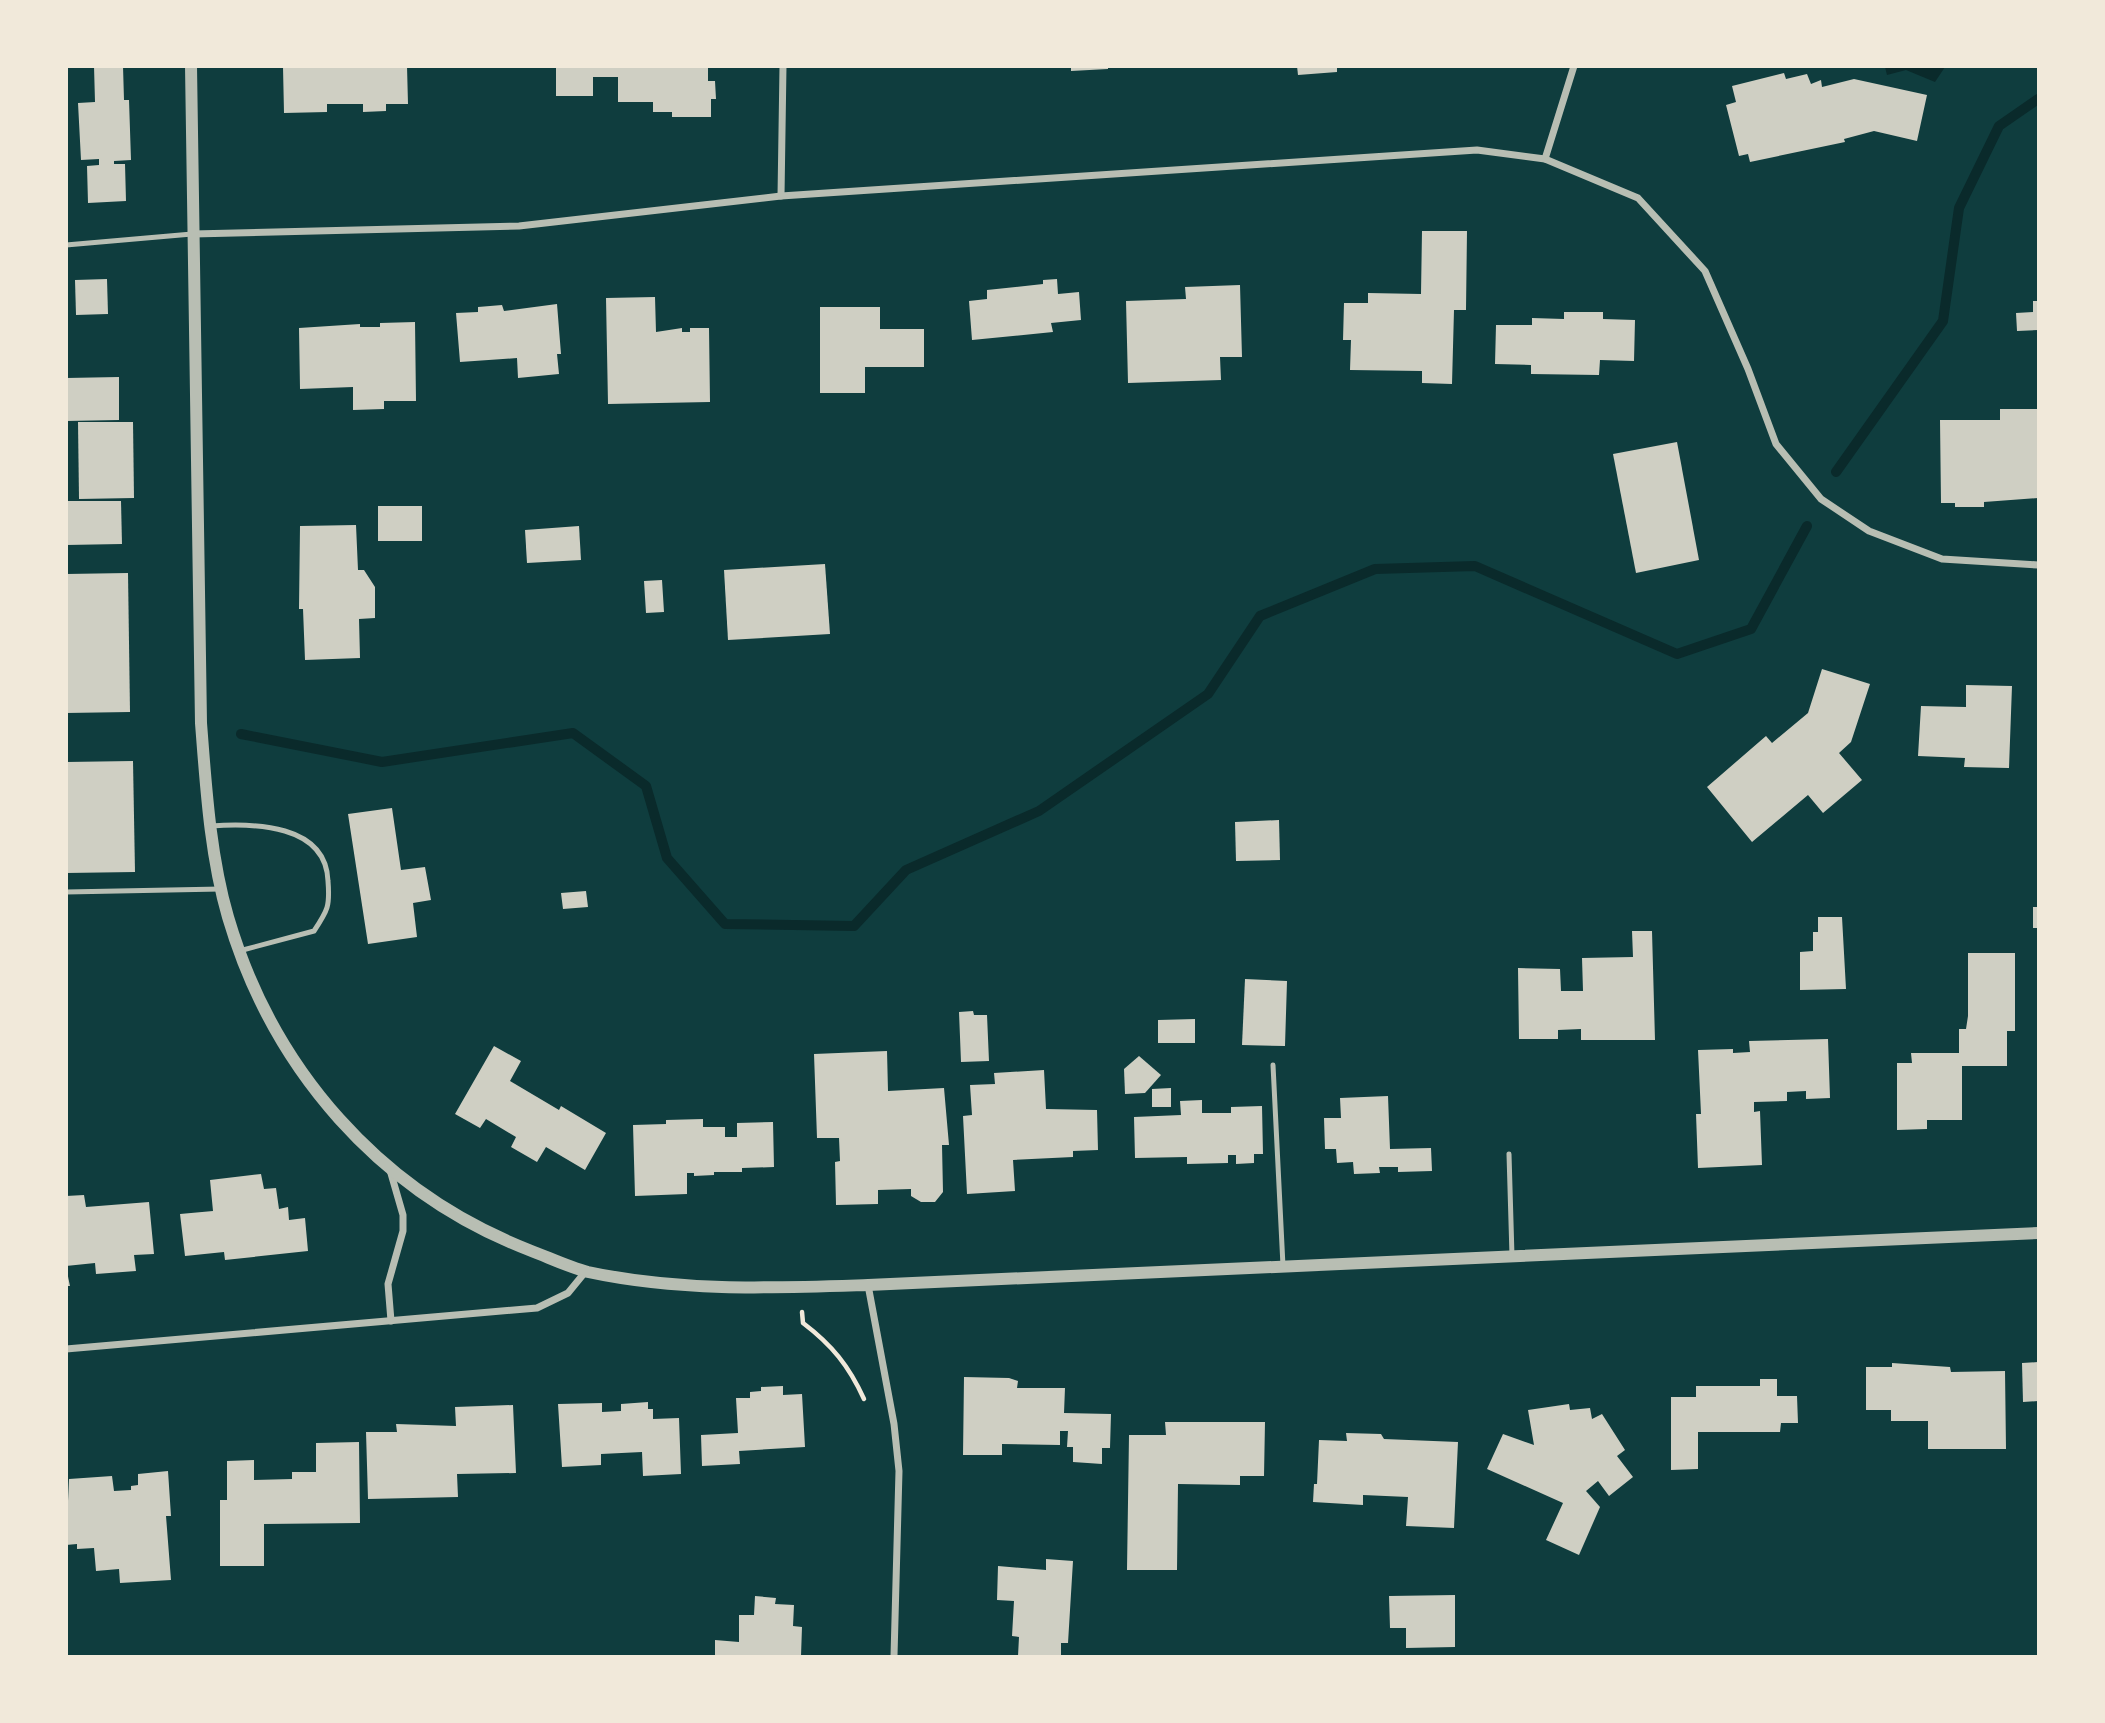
<svg xmlns="http://www.w3.org/2000/svg" width="2105" height="1723" font-family="Ubuntu,sans-serif">
<style>
.water{fill:#0a2a2b}
.lines{fill:none;stroke-linecap:round;stroke-linejoin:round}
.stream{stroke:#0a2a2b;stroke-width:10}
.building{fill:#cfcfc3}
.path{stroke:#f1e9da;stroke-width:4.5}
.service{stroke:#b8beb3;stroke-width:5}
.minor{stroke:#b8beb3;stroke-width:7}
.tertiary{stroke:#b8beb3;stroke-width:12}
</style>
<rect width="100%" height="100%" fill="#0f3d3e"/>
<polygon class="water" points="1885,67 1885,66 1945,67 1935,82 1906,70 1887,75"/>
<g class="lines">
<g class="stream">
<polyline points="1836,472 1943,321 1959,208 1999,126 2038,99"/>
<polyline points="241,734 382,762 573,733 646,786 667,858 725,924 854,926 906,870 1039,811 1208,694 1260,616 1375,569 1475,566 1677,654 1751,629 1807,526"/>
</g>
</g>
<g class="building">
<polygon points="94,66 123,66 124,100 129,100 131,160 114,161 114,164 125,164 126,201 88,203 87,166 99,165 99,159 81,160 78,103 95,102"/>
<polygon points="407,66 408,104 386,104 386,111 363,112 363,104 327,104 327,112 284,113 283,67"/>
<polygon points="556,66 708,66 708,81 715,81 716,99 711,99 711,117 672,117 672,112 653,112 653,102 618,102 618,77 593,77 593,96 556,96"/>
<polygon points="1071,66 1108,66 1108,69 1071,71"/>
<polygon points="1297,66 1337,66 1337,72 1298,75"/>
<polygon points="1784,73 1786,79 1807,74 1811,84 1821,80 1822,87 1854,79 1927,95 1917,141 1874,131 1844,139 1845,142 1750,162 1748,154 1739,156 1726,105 1736,102 1732,86"/>
<polygon points="1422,231 1467,231 1466,310 1454,310 1452,384 1422,383 1422,371 1350,370 1351,340 1343,340 1344,303 1368,303 1368,293 1421,294"/>
<polygon points="107,279 108,314 76,315 75,280"/>
<polygon points="1057,279 1058,294 1079,292 1081,320 1051,323 1053,332 972,340 969,301 987,299 987,290 1043,284 1043,280"/>
<polygon points="1240,285 1242,357 1220,357 1221,380 1128,383 1126,301 1186,299 1185,287"/>
<polygon points="655,297 656,332 682,328 682,332 690,332 690,328 709,328 710,402 608,404 606,298"/>
<polygon points="2033,301 2038,301 2038,330 2017,331 2016,313 2033,312"/>
<polygon points="557,304 561,354 557,354 559,374 518,378 517,358 460,362 456,313 478,312 478,307 502,305 504,311"/>
<polygon points="820,307 880,307 880,329 924,329 924,367 865,367 865,393 820,393"/>
<polygon points="1564,312 1603,312 1603,319 1635,320 1634,361 1600,360 1599,375 1531,374 1531,365 1495,364 1496,325 1532,325 1532,318 1564,319"/>
<polygon points="415,322 416,401 384,401 384,409 353,410 353,387 300,389 299,328 360,324 360,327 380,327 380,323"/>
<polygon points="119,377 119,420 66,421 66,378"/>
<polygon points="2000,409 2038,409 2038,498 1984,502 1984,507 1955,507 1955,503 1941,503 1940,420 2000,420"/>
<polygon points="78,422 133,422 134,498 79,499"/>
<polygon points="1677,442 1699,560 1636,573 1613,454"/>
<polygon points="66,501 121,501 122,544 66,545"/>
<rect x="378" y="506" width="44" height="35"/>
<polygon points="356,525 358,570 364,570 375,587 375,618 359,619 360,658 305,660 303,609 299,609 300,526"/>
<polygon points="579,526 581,560 527,563 525,530"/>
<polygon points="825,564 830,634 728,640 724,570"/>
<polygon points="128,573 130,712 66,713 66,574"/>
<polygon points="662,580 664,612 646,613 644,581"/>
<polygon points="1822,669 1870,684 1851,742 1839,753 1862,780 1823,813 1808,795 1752,842 1707,787 1766,736 1772,743 1808,713"/>
<polygon points="1966,685 2012,686 2009,768 1964,767 1965,758 1918,756 1921,706 1966,707"/>
<polygon points="133,761 135,872 66,873 66,762"/>
<polygon points="392,808 401,870 425,867 431,900 413,903 417,937 368,944 348,814"/>
<polygon points="1279,820 1280,860 1236,861 1235,822"/>
<polygon points="586,891 588,907 563,909 561,893"/>
<rect x="2033" y="907" width="5" height="21"/>
<polygon points="1818,917 1842,917 1846,989 1800,990 1800,952 1813,951 1813,932 1818,932"/>
<polygon points="1632,931 1652,931 1655,1040 1581,1040 1581,1029 1558,1030 1558,1039 1519,1039 1518,968 1560,969 1561,991 1583,991 1582,958 1633,957"/>
<polygon points="1968,953 2015,953 2015,1031 2007,1031 2007,1066 1962,1066 1962,1120 1927,1120 1927,1129 1897,1130 1897,1063 1912,1063 1911,1053 1959,1053 1959,1029 1966,1029 1968,1016"/>
<polygon points="1245,979 1287,981 1285,1046 1242,1045"/>
<polygon points="973,1011 974,1015 987,1015 989,1061 961,1062 959,1012"/>
<polygon points="1195,1019 1195,1043 1158,1043 1158,1020"/>
<polygon points="1828,1039 1830,1098 1806,1099 1806,1091 1787,1092 1787,1101 1754,1102 1754,1112 1760,1111 1762,1165 1698,1168 1696,1114 1701,1114 1698,1050 1733,1049 1733,1053 1750,1052 1749,1041"/>
<polygon points="494,1046 521,1061 510,1081 559,1110 561,1106 606,1133 585,1170 546,1147 537,1162 511,1147 516,1137 486,1119 480,1128 455,1114"/>
<polygon points="887,1051 888,1091 944,1088 949,1145 942,1145 943,1192 935,1202 921,1202 911,1196 911,1189 878,1190 878,1204 836,1205 835,1162 840,1161 839,1138 817,1138 814,1054"/>
<polygon points="1139,1056 1161,1075 1145,1093 1125,1094 1124,1069"/>
<polygon points="1044,1070 1046,1109 1097,1110 1098,1150 1073,1151 1073,1157 1013,1160 1015,1191 967,1194 963,1116 972,1115 970,1085 995,1084 994,1073"/>
<polygon points="1171,1088 1171,1107 1152,1107 1152,1089"/>
<polygon points="1388,1096 1390,1149 1431,1148 1432,1171 1398,1172 1398,1167 1379,1167 1380,1173 1354,1174 1353,1162 1337,1163 1336,1149 1325,1149 1324,1118 1341,1118 1340,1098"/>
<polygon points="1202,1100 1202,1113 1231,1113 1231,1107 1262,1106 1263,1154 1254,1154 1254,1163 1236,1164 1236,1155 1228,1155 1228,1163 1187,1164 1187,1157 1135,1158 1134,1117 1181,1115 1180,1101"/>
<polygon points="703,1119 703,1127 725,1127 725,1137 737,1137 737,1123 773,1122 774,1167 742,1168 742,1172 714,1172 714,1175 694,1176 694,1173 687,1173 687,1194 635,1196 633,1125 666,1124 666,1120"/>
<polygon points="261,1174 264,1189 276,1188 279,1209 288,1207 289,1220 305,1218 308,1251 225,1260 224,1252 185,1256 180,1214 213,1211 210,1180"/>
<polygon points="84,1195 86,1207 149,1202 154,1254 134,1255 136,1271 96,1274 95,1263 66,1266 66,1196"/>
<polygon points="66,1267 70,1286 66,1286"/>
<polygon points="2038,1362 2038,1401 2023,1402 2022,1363"/>
<polygon points="1892,1363 1950,1367 1951,1372 2005,1371 2006,1449 1928,1449 1928,1421 1891,1421 1891,1410 1866,1410 1866,1367 1892,1367"/>
<polygon points="964,1377 1009,1378 1018,1381 1017,1388 1065,1388 1064,1413 1111,1414 1110,1448 1102,1448 1102,1464 1073,1462 1073,1447 1067,1447 1068,1431 1060,1431 1060,1445 1002,1444 1002,1455 963,1455"/>
<polygon points="1760,1379 1777,1379 1777,1396 1797,1396 1798,1423 1781,1423 1780,1432 1698,1432 1698,1469 1671,1470 1671,1397 1696,1397 1696,1386 1760,1386"/>
<polygon points="783,1386 783,1395 802,1394 805,1447 739,1451 740,1464 702,1466 701,1435 738,1433 736,1398 750,1398 750,1392 761,1391 761,1387"/>
<polygon points="648,1402 648,1409 653,1409 653,1419 679,1418 681,1474 643,1476 642,1452 601,1454 601,1465 562,1467 558,1404 602,1403 602,1412 621,1411 621,1404"/>
<polygon points="1569,1404 1570,1410 1590,1408 1592,1419 1602,1414 1625,1450 1617,1456 1633,1477 1609,1496 1598,1481 1586,1491 1600,1507 1579,1555 1546,1540 1563,1503 1487,1469 1503,1434 1534,1445 1528,1410"/>
<polygon points="513,1405 516,1473 457,1474 458,1497 368,1499 366,1432 397,1432 396,1424 456,1426 455,1407"/>
<polygon points="1165,1422 1265,1422 1264,1476 1240,1476 1240,1485 1178,1484 1177,1570 1127,1570 1129,1435 1166,1435"/>
<polygon points="1346,1433 1381,1434 1384,1439 1458,1442 1454,1528 1406,1526 1408,1497 1363,1495 1363,1505 1313,1502 1314,1484 1317,1484 1319,1440 1347,1441"/>
<polygon points="359,1442 360,1523 264,1524 264,1566 220,1566 220,1500 227,1500 227,1461 254,1460 254,1480 292,1479 292,1472 316,1472 316,1443"/>
<polygon points="168,1471 171,1516 166,1516 171,1580 120,1583 119,1569 96,1571 94,1548 77,1549 77,1544 66,1545 69,1479 112,1476 114,1491 131,1490 131,1486 138,1485 138,1474"/>
<polygon points="1046,1559 1073,1561 1068,1643 1061,1643 1061,1656 1018,1656 1019,1637 1012,1636 1014,1601 997,1600 998,1566 1046,1570"/>
<polygon points="1455,1595 1455,1647 1406,1648 1406,1628 1390,1628 1389,1596"/>
<polygon points="755,1596 776,1598 775,1604 794,1605 793,1626 802,1627 801,1656 715,1656 715,1640 739,1642 739,1615 754,1615"/>
</g>
<g class="lines">
<path class="path" d="M802 1312 803 1323C832 1345 849 1366 864 1399"/>
<g class="service">
<polyline points="66,245 192,234"/>
<path d="M211 826C254 823 326 824 328 881 330 906 328 910 314 931L239 951"/>
<polyline points="66,892 221,889"/>
<polyline points="1273,1065 1283,1266"/>
<polyline points="1509,1154 1512,1256"/>
</g>
<g class="minor">
<polyline points="1545,159 1574,66"/>
<polyline points="781,196 783,66"/>
<polyline points="193,234 519,226 781,196 1477,150 1545,159 1638,198 1705,271 1748,369 1776,444 1821,499 1869,531 1942,559 2038,565"/>
<polyline points="390,1170 403,1215 403,1231 388,1284 391,1321"/>
<polyline points="868,1285 894,1424 899,1471 894,1656"/>
<polyline points="66,1349 537,1308 568,1293 586,1271"/>
</g>
<path class="tertiary" d="M191 66 201 723C206 787 210 855 228 917 273 1070 380 1192 529 1250 548 1257 568 1267 588 1272 681 1292 774 1288 868 1285L2038 1233"/>
</g>
<rect width="2105" height="1723" fill="none" stroke="#f1e9da" stroke-width="136"/>
</svg>
